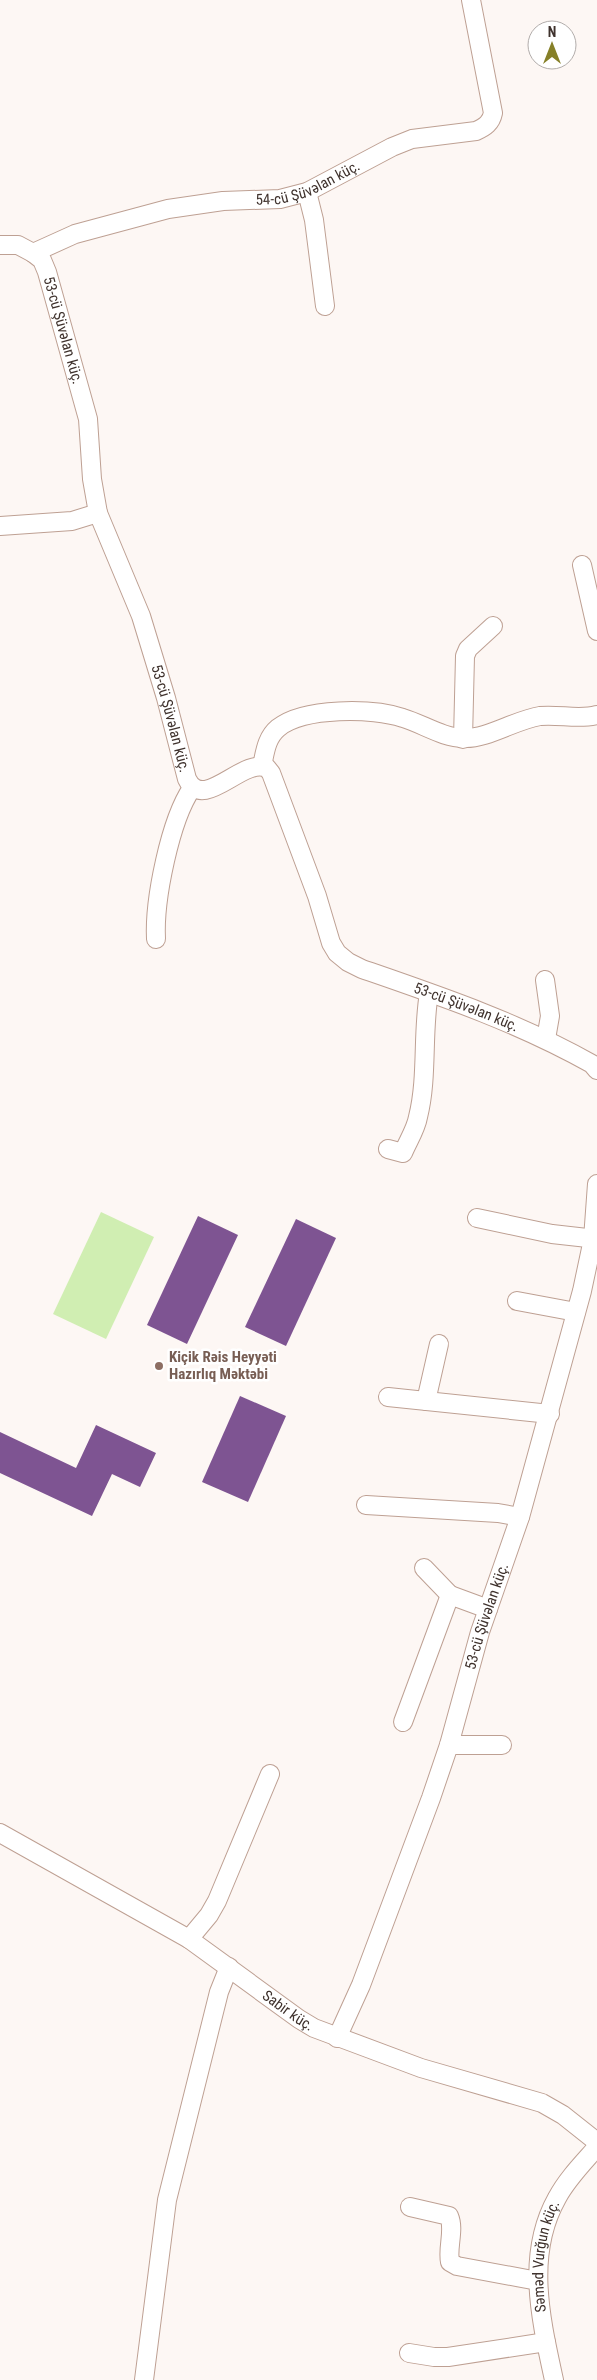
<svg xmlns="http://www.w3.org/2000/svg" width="597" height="2380" font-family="'Roboto Condensed',sans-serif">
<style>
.park{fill:#d0eeb2}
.building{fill:#7e5492}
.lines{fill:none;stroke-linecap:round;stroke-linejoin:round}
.minor-casing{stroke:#bea093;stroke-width:20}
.minor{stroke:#fff;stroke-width:18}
.education-dot{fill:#8d6e63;stroke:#fff;stroke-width:2}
.labels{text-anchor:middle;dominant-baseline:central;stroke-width:5;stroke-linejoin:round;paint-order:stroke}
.street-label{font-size:15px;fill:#3f322d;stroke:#fff}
.education-label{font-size:15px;font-weight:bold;fill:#785e54;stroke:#fff;text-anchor:start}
</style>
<rect width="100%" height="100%" fill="#fdf7f4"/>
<polygon class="park" points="101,1212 154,1237 106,1339 53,1314"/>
<g class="building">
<polygon points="198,1216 238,1235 187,1344 147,1325"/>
<polygon points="296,1219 336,1238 286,1346 245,1327"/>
<polygon points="240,1396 286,1416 248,1502 202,1482"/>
<polygon points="96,1425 156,1453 140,1487 112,1474 92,1516 0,1473 0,1432 76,1468"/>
</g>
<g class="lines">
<defs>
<g id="minor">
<polyline points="307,192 314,220 325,306"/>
<path id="s1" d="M0 245H18L33 253 75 234 168 209 223 201 280 199 307 192 392 147 412 139 476 131C485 127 491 123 493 113L471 0"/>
<path id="s2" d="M33 253 42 260 47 272 88 419 92 479 98 513 141 616 166 698 187 779C204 813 242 757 267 768L271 773 317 896 331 943 337 953 348 962 362 969C443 997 517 1022 592 1064L597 1070"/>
<polyline points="0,526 72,521 98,513"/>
<polyline points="582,565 597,631"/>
<polyline points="463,739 465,656 468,649 493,626"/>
<path d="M262 766C265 753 266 738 278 728 304 707 373 708 403 718 423 724 443 738 464 738 487 739 515 720 540 716 559 714 579 720 597 715"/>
<path d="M156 939C154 900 170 820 192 788"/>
<polyline points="545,980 550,1016 546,1039"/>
<path d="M388 1149 403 1153C408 1141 416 1129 418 1117 428 1077 422 1033 429 993"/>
<polyline points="477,1218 552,1234 597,1239"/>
<polyline points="517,1301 576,1312"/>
<polyline points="388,1397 550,1414"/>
<polyline points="426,1401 439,1344"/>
<polyline points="366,1505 498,1513 520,1517"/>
<polyline points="424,1568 450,1595"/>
<polyline points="403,1722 450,1595 488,1609"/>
<polyline points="449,1745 502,1745"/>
<path id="s3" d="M0 1833 189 1939 299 2019 314 2028 421 2068 542 2103 563 2115 597 2142"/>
<polyline points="189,1939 209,1915 217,1901 270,1774"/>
<path id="s4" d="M337 2038 361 1985 431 1798 449 1745 480 1632 520 1517 582 1291 593 1239 597 1184"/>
<path d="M410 2207 449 2216C455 2230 447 2247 450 2262L457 2266 538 2281"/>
<polyline points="409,2353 434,2357 448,2357 546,2342"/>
<polyline points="144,2380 167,2200 219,1992 229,1967"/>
<path id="s5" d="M554 2380C541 2320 525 2255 557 2198 567 2179 583 2163 597 2147"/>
</g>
</defs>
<use href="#minor" class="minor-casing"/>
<use href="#minor" class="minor"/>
</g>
<circle class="education-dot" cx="159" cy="1366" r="5"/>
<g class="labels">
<g class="street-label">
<text stroke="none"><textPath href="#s1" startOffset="321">54-cü Şüvəlan küç.</textPath></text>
<text stroke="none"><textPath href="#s2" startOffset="85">53-cü Şüvəlan küç.</textPath></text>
<text stroke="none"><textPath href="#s2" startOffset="490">53-cü Şüvəlan küç.</textPath></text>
<text stroke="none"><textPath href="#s2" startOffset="982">53-cü Şüvəlan küç.</textPath></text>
<text stroke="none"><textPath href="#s4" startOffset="448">53-cü Şüvəlan küç.</textPath></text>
<text stroke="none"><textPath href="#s3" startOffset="339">Sabir küç.</textPath></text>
<text stroke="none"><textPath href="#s5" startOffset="126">Səməd Vurğun küç.</textPath></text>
</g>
<g class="education-label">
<text x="169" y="1357">Kiçik Rəis Heyyəti<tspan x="169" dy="17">Hazırlıq Məktəbi</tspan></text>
</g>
</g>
<g transform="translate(552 45)"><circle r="24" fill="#ffffff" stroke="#b2adab"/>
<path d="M0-4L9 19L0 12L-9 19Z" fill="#868028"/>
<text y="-8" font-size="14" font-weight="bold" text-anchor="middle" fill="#3f322d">N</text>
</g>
</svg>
